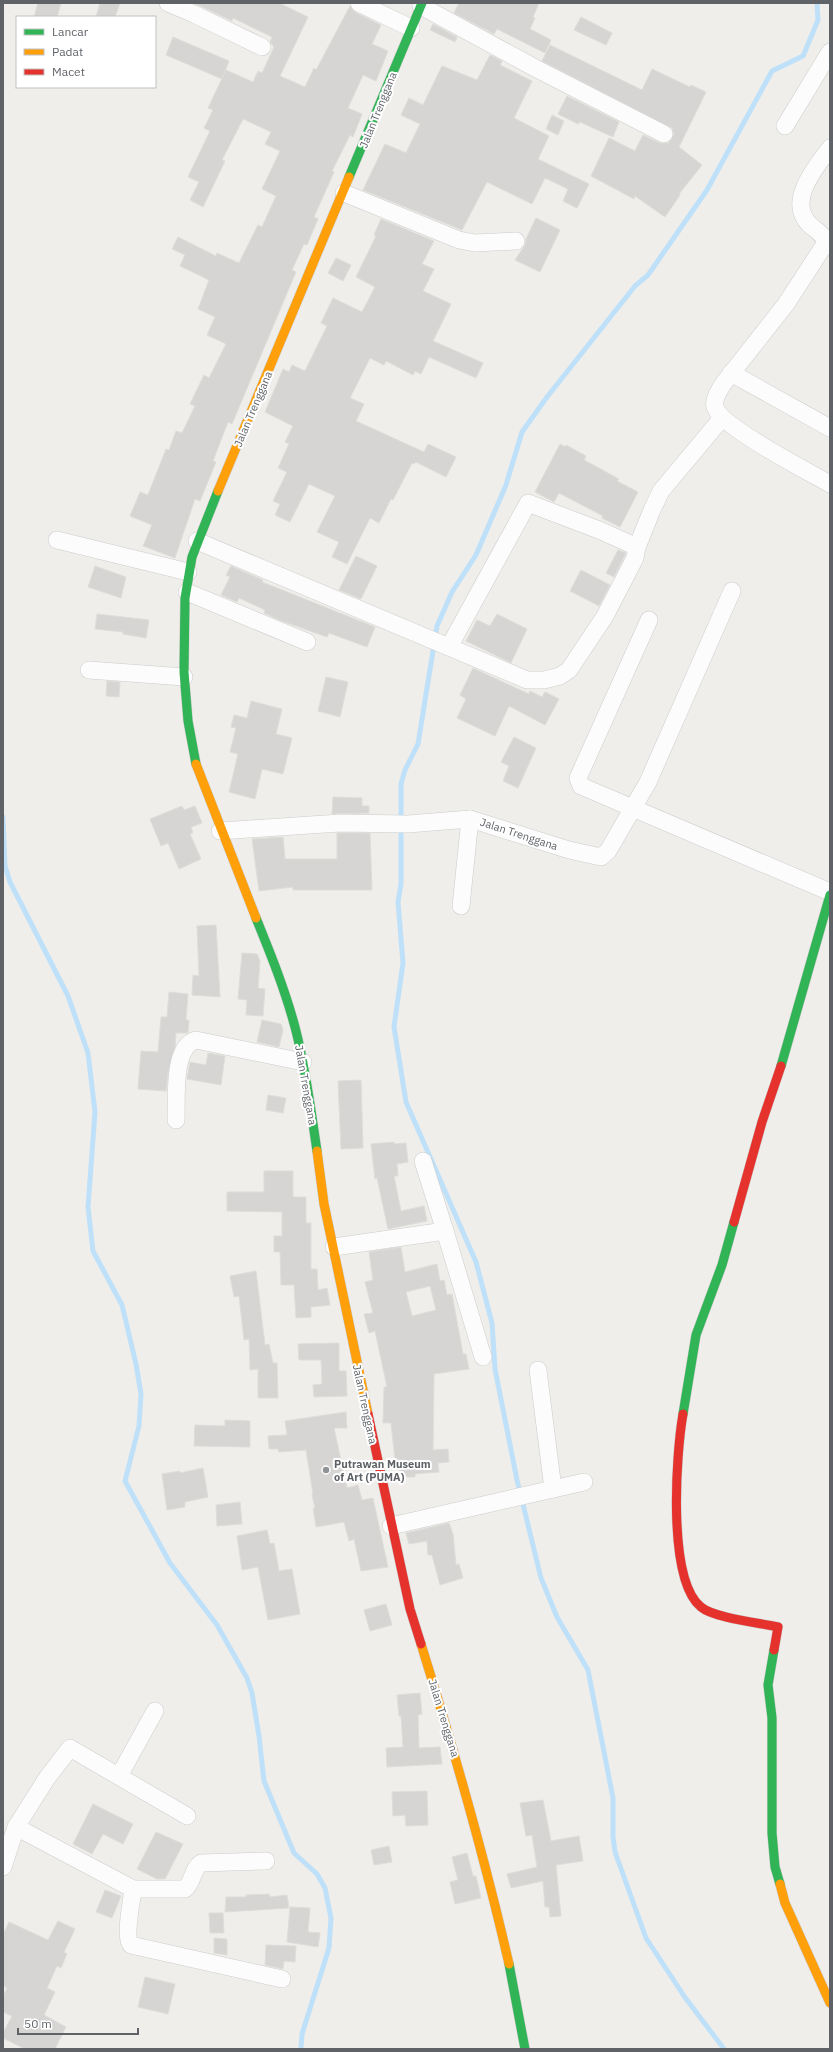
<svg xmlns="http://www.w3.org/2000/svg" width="833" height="2052" font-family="'IBM Plex Sans',sans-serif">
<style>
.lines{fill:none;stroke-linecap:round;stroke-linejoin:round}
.stream{stroke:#bfe0f9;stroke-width:5}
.building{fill:#d6d5d3;stroke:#deddd9;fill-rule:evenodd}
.street-casing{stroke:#cbcccc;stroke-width:18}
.fast-casing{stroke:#cacacb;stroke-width:10}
.slow-casing{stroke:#cacacb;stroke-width:10}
.jam-casing{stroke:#cacacb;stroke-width:10}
.street{stroke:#fdfcfc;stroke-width:17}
.fast{stroke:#30b455;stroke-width:9}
.slow{stroke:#ff9f0a;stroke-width:9}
.jam{stroke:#e5322d;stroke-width:9}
.poi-dot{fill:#919496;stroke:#fff;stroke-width:1.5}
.labels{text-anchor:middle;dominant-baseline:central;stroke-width:4;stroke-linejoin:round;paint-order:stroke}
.street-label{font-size:11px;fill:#5f6368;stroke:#fff}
.poi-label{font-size:11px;font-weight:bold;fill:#5f6368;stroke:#fff;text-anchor:start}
</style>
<rect width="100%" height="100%" fill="#efeeea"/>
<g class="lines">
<g class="stream">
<polyline points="3,817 5,866 10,882 68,996 88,1053 95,1112 88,1207 93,1251 122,1305 136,1364 141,1394 139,1426 125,1481 170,1563 217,1625 247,1678 252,1693 259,1736 264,1781 294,1853 317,1874 325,1888 331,1918 329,1948 302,2034 301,2049"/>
<polyline points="724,2049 684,1996 646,1938 615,1852 613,1837 613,1798 588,1670 557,1617 541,1578 517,1480 495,1369 492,1323 476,1262 406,1102 394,1027 403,963 398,902 401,884 401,784 405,770 418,744 437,626 452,592 476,555 506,485 522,432 547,397 635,286 648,275 707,190 772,71 803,56 818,20 817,3"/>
</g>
</g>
<g class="building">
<polygon points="38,3 61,3 57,17 34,17"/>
<polygon points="100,3 120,3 115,17 96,17"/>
<polygon points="194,3 279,3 308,17 280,76 305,87 314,68 316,70 350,6 355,12 381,25 372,44 388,51 376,81 363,75 348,108 362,114 353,137 350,135 332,171 334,172 314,217 318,219 307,245 304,244 292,270 296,272 232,424 228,422 213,461 216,462 200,501 195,499 175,558 143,546 152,525 130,516 140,492 148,495 166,449 169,450 176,431 182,433 195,406 190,404 204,375 209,378 226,344 207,335 215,317 198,309 209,280 180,266 185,255 172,249 178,237 216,256 217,253 239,263 258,225 262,227 276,196 262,189 280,151 265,144 271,132 243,119 222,160 225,161 203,207 190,200 199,182 188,177 210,131 204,128 213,110 208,108 226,70 253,82 258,71 262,73 274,47 270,42 272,37 233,18 232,21"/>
<polygon points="459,3 539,3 533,17 535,18 530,29 551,40 545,53 497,29 494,34 454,13"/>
<polygon points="581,17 612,33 606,45 574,30"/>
<polygon points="433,24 457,37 455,42 430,30"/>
<polygon points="173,37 229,61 222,79 166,55"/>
<polygon points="550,45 642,90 652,69 690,87 691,85 706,92 679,147 702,165 679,194 680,195 665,217 635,196 634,199 591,176 609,138 635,151 643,135 660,143 669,143 674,134 672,128 542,61"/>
<polygon points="490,55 502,61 500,65 532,81 514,118 549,136 538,159 589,184 577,208 563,201 568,189 545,178 532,204 487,182 462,230 363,190 385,144 406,153 420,124 401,115 409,98 423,105 442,66 477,80"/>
<polygon points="567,96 619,122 613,137 580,122 578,124 558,114"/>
<polygon points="552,115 564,121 558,135 546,129"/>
<polygon points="536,218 560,230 540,272 515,260 525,245 526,239"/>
<polygon points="381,219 434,241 422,264 434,269 423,291 451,304 433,341 483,363 476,378 429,357 421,374 415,371 413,375 386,361 384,365 370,358 350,398 364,404 356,421 424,452 428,444 456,457 446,477 416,462 414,464 412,463 393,500 391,499 379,523 370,518 347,564 332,557 339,542 317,532 335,496 309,484 290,522 275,515 280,504 273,501 287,472 278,468 289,444 285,442 293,426 265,412 283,369 289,372 292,365 305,371 327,326 321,323 333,298 362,312 375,287 356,277 376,236 374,235"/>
<polygon points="336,258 351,265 343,281 328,273"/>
<polygon points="560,444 565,447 566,445 586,456 584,460 619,479 617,481 638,492 620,527 602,518 603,516 559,493 554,502 535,492"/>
<polygon points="618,550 626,553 614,577 606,573"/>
<polygon points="356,556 377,566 361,599 339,590"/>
<polygon points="95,566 126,577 121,598 88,587"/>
<polygon points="231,566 263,580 262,582 375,627 367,647 329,633 327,637 279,620 264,613 265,610 239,598 237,602 221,595 230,577 226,575"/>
<polygon points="581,570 610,585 599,606 570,591"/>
<polygon points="97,614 149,620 146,638 123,634 123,632 95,629"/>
<polygon points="497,614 527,629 511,663 466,641 477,620 490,626"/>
<polygon points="473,668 529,694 530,691 542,697 545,692 559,699 545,725 509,706 495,736 457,718 466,699 460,695"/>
<polygon points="326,677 348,682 340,717 318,711"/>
<polygon points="107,681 120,682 119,697 106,696"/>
<polygon points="251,701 282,709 276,734 292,738 283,774 262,769 255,799 229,792 238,754 230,752 236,728 231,727 234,715 247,718"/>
<polygon points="514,737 536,748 518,788 503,781 509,766 501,762"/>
<polygon points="333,797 362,798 362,806 369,806 369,813 332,814"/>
<polygon points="182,806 184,810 195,806 202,823 191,827 193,833 190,834 201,859 179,869 168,843 161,846 150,819"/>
<polygon points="337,833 370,833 372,890 293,890 293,887 259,891 252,839 283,837 285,859 337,859"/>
<polygon points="216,925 220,997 192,995 193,975 199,976 197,926"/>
<polygon points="242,953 257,954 260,961 258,988 265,989 263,1016 246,1015 247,1000 238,999"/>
<polygon points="169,992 188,994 186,1020 189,1020 188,1033 176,1033 175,1047 168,1073 166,1091 138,1089 141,1051 158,1052 161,1017 167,1017"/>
<polygon points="262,1020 281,1024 283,1030 279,1047 257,1042"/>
<polygon points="208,1053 225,1056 221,1085 187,1079 190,1062 206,1065"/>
<polygon points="361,1080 363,1148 341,1149 338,1081"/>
<polygon points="268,1095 286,1098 283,1113 266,1110"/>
<polygon points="394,1142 394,1144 406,1143 408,1162 397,1164 398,1176 394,1176 401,1211 424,1206 427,1221 388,1229 377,1178 375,1179 371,1144"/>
<polygon points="264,1171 293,1171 293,1197 306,1197 306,1223 311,1223 311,1269 317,1269 318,1290 327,1288 330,1305 311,1307 311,1317 296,1318 294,1285 281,1285 280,1252 274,1252 274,1236 282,1236 282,1212 227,1211 227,1192 264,1192"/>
<path d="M401 1247 405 1272 437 1264 440 1281 444 1280 447 1295 452 1294 463 1354H466L469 1369 434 1374 433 1450 448 1449 449 1462 438 1463 439 1472 415 1474V1477H400L399 1459 395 1460 391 1423H383L384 1387H387L375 1331 369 1333 364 1314 373 1313 365 1282 373 1280 369 1252ZM430 1286 436 1310 412 1316 406 1292Z"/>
<polygon points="256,1271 265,1345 269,1344 273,1363 277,1363 278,1398 258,1398 258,1369 250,1370 249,1339 244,1340 239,1296 234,1297 230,1276"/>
<polygon points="339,1343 339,1371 346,1371 347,1396 314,1397 313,1385 322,1384 321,1360 299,1360 298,1344"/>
<polygon points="346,1412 347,1428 334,1428 347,1488 358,1485 362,1500 373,1498 388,1567 361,1571 354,1539 349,1541 344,1522 316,1527 313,1508 315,1508 312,1495 313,1494 306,1450 279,1452 278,1449 269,1449 268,1436 287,1435 285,1421"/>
<polygon points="225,1420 250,1421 250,1447 194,1446 195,1425 225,1426"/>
<polygon points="203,1468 208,1497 185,1502 185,1507 167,1510 162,1474 180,1471 180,1473"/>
<polygon points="240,1502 242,1524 217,1526 216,1505"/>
<polygon points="449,1523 453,1534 456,1565 459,1564 463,1578 440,1585 432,1555 428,1555 427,1541 409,1544 406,1533"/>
<polygon points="267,1530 270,1544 274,1543 279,1571 292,1569 300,1614 268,1620 258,1567 242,1570 237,1536"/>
<polygon points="386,1604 392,1625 370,1631 364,1610"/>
<polygon points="420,1693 422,1714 418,1715 419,1748 440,1747 442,1764 387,1767 386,1748 403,1747 401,1716 399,1716 397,1695"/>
<polygon points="427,1791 428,1825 406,1826 405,1815 393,1816 392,1792"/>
<polygon points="543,1800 551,1841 579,1836 583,1861 556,1865 561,1916 550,1917 549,1907 545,1907 543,1881 511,1888 507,1874 537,1867 532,1835 526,1836 520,1803"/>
<polygon points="93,1804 133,1824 123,1844 103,1834 92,1854 73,1844"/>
<polygon points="156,1832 183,1844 165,1879 157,1879 137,1869"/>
<polygon points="389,1846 392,1862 374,1865 371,1850"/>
<polygon points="467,1853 473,1876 476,1876 481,1898 455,1904 450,1882 458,1880 452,1857"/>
<polygon points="105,1890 121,1896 112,1918 96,1912"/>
<polygon points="269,1894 270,1897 287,1895 289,1908 225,1912 226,1897 246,1897 246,1895"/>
<polygon points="290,1907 310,1908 308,1932 320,1933 318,1947 287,1942"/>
<polygon points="209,1913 223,1913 224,1933 210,1933"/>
<polygon points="58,1921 75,1929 64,1952 67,1954 61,1968 57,1966 47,1988 55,1992 44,2015 66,2027 55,2049 25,2049 3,2038 3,2033 12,2016 3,2012 3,1996 7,1988 3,1985 3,1935 9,1922 48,1940"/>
<polygon points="214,1938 227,1939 227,1955 214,1953"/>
<polygon points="266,1945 296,1946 295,1962 284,1961 283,1969 265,1965"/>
<polygon points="145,1977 175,1984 168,2014 138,2007"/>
</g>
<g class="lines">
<defs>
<g id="street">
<polyline points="168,3 194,14 262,47"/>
<polyline points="359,3 411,28"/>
<polyline points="421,6 537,69 664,134"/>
<polyline points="785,126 830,52"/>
<path d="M830 148C815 168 786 202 810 225 817 231 825 235 825 244L786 304 723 384C719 391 713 399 715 407 721 427 809 472 830 484"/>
<polyline points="344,193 459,240 475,243 516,241"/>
<polyline points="731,373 830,428"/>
<polyline points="57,540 188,572"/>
<polyline points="197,541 527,680 544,680 560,676 569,670 605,616 635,558 637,547 652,510 661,491 722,418"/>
<polyline points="187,592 307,642"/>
<polyline points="649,620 578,778 581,786 830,892"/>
<polyline points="449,647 528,503 599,530 637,547"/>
<polyline points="89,670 184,677"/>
<polyline points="220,831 340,823 408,824 470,819 569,850 601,857 608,851 648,782 732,591"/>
<polyline points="461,906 470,819"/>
<path d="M176 1120C177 1098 172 1047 196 1040L303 1062"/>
<polyline points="445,1231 483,1357"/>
<polyline points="334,1247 445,1231 423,1161"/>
<polyline points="538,1370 553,1489"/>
<polyline points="391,1526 584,1482"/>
<polyline points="119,1776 155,1711"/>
<path d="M16 1827 133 1889H185C193 1883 192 1869 201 1863L266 1861"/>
<polyline points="3,1867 16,1827 47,1778 70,1748 187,1816"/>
<path d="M133 1889C132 1900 124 1937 131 1945L282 1979"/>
</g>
<g id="fast">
<polyline points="349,177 422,3"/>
<polyline points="196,764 188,721 184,672 185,598 192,557 218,491"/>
<path d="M256 918C271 955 286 992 296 1031 306 1070 311 1111 317 1151"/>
<polyline points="781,1066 830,895"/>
<polyline points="683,1414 696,1335 722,1265 734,1222"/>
<polyline points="774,1650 768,1685 772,1718 772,1833 775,1867 780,1884"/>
<polyline points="509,1964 525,2049"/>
</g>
<g id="slow">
<polyline points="218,491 349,177"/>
<polyline points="196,764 256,918"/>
<polyline points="317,1151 324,1204 368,1414"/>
<path d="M421 1644C454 1750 484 1855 509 1964"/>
<polyline points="780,1884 785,1903 830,2003"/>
</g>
<g id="jam">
<polyline points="734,1222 762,1122 781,1066"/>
<polyline points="368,1414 410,1609 421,1644"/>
<path d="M683 1414C676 1454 667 1580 701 1607 714 1618 760 1623 778 1627L774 1650"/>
</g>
</defs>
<use href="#street" class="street-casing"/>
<use href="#fast" class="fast-casing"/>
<use href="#slow" class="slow-casing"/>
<use href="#jam" class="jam-casing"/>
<use href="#street" class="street"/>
<use href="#fast" class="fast"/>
<use href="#slow" class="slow"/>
<use href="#jam" class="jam"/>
</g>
<circle class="poi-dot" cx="326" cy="1470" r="4"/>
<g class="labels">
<g class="street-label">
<text transform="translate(378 110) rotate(-68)">Jalan Trenggana</text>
<text transform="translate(253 409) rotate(-67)">Jalan Trenggana</text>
<text transform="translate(519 834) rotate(18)">Jalan Trenggana</text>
<text transform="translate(306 1085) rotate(80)">Jalan Trenggana</text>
<text transform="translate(365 1404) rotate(78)">Jalan Trenggana</text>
<text transform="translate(444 1718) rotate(73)">Jalan Trenggana</text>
</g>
<g class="poi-label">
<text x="334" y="1464">Putrawan Museum<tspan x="334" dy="13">of Art (PUMA)</tspan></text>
</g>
</g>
<rect width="833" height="2052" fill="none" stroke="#5f6368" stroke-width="8"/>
<rect x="16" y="16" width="140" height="72" fill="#ffffff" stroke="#bfc1c3"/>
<rect x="24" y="29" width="20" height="6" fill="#30b455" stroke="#bfc1c3"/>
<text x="52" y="36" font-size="12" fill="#5f6368">Lancar</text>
<rect x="24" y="49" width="20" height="6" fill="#ff9f0a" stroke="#bfc1c3"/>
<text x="52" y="56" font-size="12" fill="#5f6368">Padat</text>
<rect x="24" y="69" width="20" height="6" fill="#e5322d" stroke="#bfc1c3"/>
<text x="52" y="76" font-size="12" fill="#5f6368">Macet</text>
<path d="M18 2028v6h120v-6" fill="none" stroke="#5f6368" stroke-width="2"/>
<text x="24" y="2028" font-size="12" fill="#5f6368" stroke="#ffffff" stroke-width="3" paint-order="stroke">50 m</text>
</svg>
